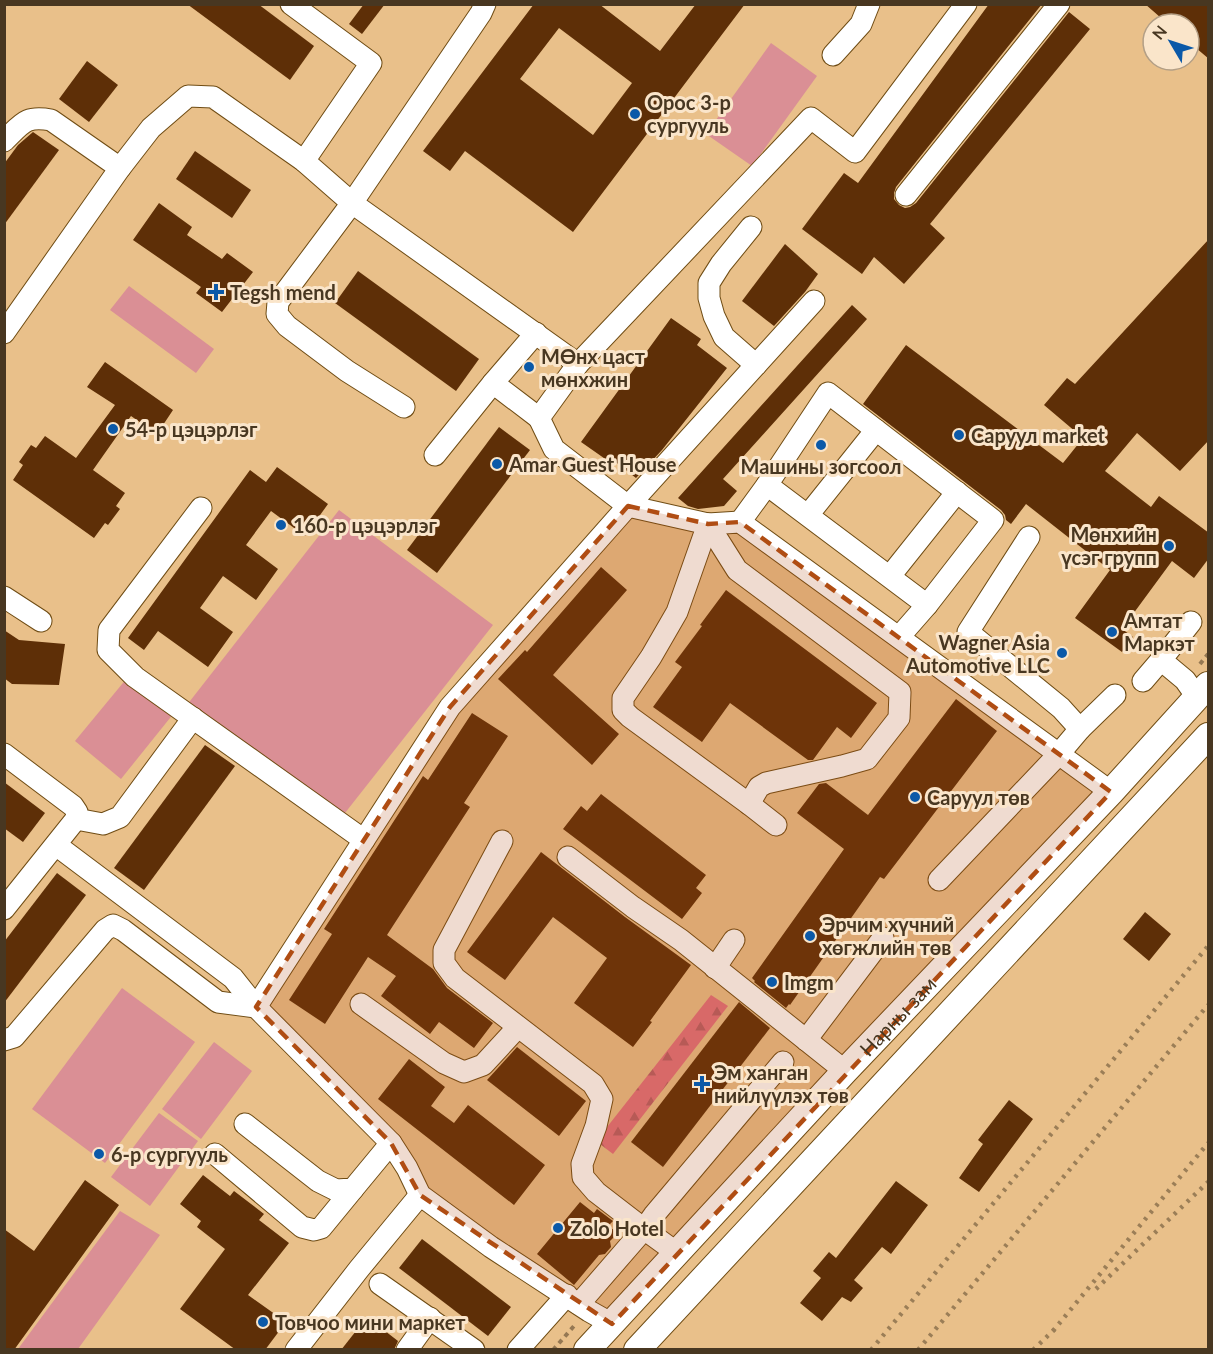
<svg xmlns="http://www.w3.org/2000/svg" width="1213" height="1354" font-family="Lato,sans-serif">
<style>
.forest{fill:url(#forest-firs)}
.green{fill:#da8f95}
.building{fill:#5e2f07;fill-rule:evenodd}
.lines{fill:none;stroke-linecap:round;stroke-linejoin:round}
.minor-casing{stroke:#6f4c14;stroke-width:23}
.major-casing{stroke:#6f4c14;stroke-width:28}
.path{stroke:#957853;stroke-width:4;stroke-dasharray:4.5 4.5;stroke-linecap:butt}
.minor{stroke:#fff;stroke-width:21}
.major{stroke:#fff;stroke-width:26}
.rail{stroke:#9b7e57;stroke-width:4.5;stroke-dasharray:3 6;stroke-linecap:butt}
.marked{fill:#b04d13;fill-opacity:0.2;stroke:#b04d13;stroke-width:4.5;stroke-dasharray:12 8;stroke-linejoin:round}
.poi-dot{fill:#0b59a8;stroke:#fae5ca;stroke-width:2}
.labels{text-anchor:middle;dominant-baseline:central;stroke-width:6;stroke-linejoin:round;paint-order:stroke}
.poi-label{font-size:20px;font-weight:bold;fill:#483721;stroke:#fae5ca;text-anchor:start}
.street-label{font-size:20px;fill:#483721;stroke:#fae5ca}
</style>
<defs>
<pattern id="forest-firs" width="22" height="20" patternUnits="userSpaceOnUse" patternTransform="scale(1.5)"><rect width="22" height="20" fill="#e3717e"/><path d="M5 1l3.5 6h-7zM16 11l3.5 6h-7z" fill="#ba5e67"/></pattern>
</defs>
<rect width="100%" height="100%" fill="#e9c08a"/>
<polygon class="forest" points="711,995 728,1006 613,1154 596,1141"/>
<g class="green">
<polygon points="771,43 817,76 752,166 706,134"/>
<polygon points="129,286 214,349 196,373 110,310"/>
<polygon points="339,510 493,625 345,813 183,710"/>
<polygon points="132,672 178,708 121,779 75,741"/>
<polygon points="122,988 195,1042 105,1163 32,1109"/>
<polygon points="214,1042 252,1071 201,1139 162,1109"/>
<polygon points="159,1113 198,1141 150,1206 111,1177"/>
<polygon points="120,1211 160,1235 78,1349 18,1349"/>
</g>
<g class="building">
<polygon points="187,4 258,4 314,46 290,80"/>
<polygon points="364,4 385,4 362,34 349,24"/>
<path d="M534 4H599L660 51 696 4H745L573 232 465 151 450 171 423 151ZM559 28 632 83 593 135 520 79Z"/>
<polygon points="989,4 1042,4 896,187 894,193 894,199 899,205 905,208 910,207 916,203 1069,12 1090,29 930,224 945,238 904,284 874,257 862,274 802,229 844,173 858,183"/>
<polygon points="1145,4 1209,4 1209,59 1189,42 1189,24 1168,24"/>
<polygon points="87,61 118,85 89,122 59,99"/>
<polygon points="33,132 59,150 4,225 4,164 18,145"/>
<polygon points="195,151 251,190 232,218 176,179"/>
<polygon points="159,203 192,227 187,235 222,259 227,253 253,272 222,312 196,293 201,287 133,240"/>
<polygon points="1209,239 1209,440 1180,471 1137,433 1105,471 1151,507 1159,496 1209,533 1209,558 1194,578 1172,561 1122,629 1133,637 1122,652 1075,618 1110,570 1026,504 1011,524 1006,520 1005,515 1001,510 863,404 906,345 1063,463 1083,438 1044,405 1067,378 1075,384"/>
<polygon points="785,244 818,274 805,292 774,326 742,301"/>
<polygon points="358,271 479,359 456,391 335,303"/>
<polygon points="852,305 867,319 723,479 737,491 724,506 698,509 688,506 678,498"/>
<polygon points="671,318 701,339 697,345 727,368 662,450 636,478 613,460 611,463 581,442"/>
<polygon points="105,362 173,410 157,434 131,416 93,470 125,493 116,506 120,509 108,525 105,523 94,538 13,480 23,465 19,462 31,445 36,448 45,436 76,458 115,405 87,387"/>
<polygon points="499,427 530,450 437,573 407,550"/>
<polygon points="277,467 328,504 305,536 271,511 246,545 278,569 256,600 223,576 200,608 233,632 208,667 158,631 144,650 128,638 250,470 266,482"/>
<polygon points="601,567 627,590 553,675 619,734 592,765 498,679 525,650 527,652"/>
<polygon points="726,590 877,703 851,738 837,727 813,760 808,760 730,703 702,742 653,707 682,667 675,662 702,626 700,625"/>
<polygon points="4,630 19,640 65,644 59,685 12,684 4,678"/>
<polygon points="956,699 997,731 884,879 880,877 790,1005 789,1004 786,1008 754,982 755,981 752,978 844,849 797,813 819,784 826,783 868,815"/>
<polygon points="472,713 508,736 464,803 470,807 387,935 433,969 447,988 493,1023 474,1048 439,1022 430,1034 381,996 396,976 368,957 325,1024 289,1000 332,934 324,929 423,776 428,780"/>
<polygon points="205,745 235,766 144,890 114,868"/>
<polygon points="4,782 45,813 23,842 4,828"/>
<polygon points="601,794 706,875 696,888 702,893 682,919 563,829 581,806 587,811"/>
<polygon points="541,852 625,917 691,965 650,1021 652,1022 633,1047 574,1003 607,958 553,917 505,980 467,952"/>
<polygon points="57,873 86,895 4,1003 4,942"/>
<polygon points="1145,912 1171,934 1149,961 1123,939"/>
<polygon points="739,1002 770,1028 663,1167 631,1142"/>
<polygon points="517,1047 586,1101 559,1136 487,1080"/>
<polygon points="409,1059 445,1087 431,1106 454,1123 468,1105 545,1165 514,1205 378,1099"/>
<polygon points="1009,1100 1033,1119 979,1192 959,1178 983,1144 978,1140"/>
<polygon points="203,1175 230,1196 234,1191 264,1214 259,1220 289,1243 248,1295 286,1322 265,1350 236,1350 180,1309 225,1249 197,1227 201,1221 180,1204"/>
<polygon points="85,1180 119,1205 14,1350 4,1350 4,1229 34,1251"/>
<polygon points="896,1181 928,1205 891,1254 882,1247 854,1280 863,1288 851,1302 842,1297 822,1321 800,1303 821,1278 813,1271 829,1252 836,1258"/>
<polygon points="580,1202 594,1213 597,1209 613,1221 608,1226 618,1233 610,1241 611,1247 605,1254 599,1255 574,1285 537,1254"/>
<polygon points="422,1239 511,1307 488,1336 399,1268"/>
<polygon points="367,1317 398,1341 394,1350 341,1350"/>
</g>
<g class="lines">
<defs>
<g id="minor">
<polyline points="291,4 371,63 304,161"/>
<polyline points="833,55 861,24 869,4"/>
<path d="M4 141C22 124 25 115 51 120L120 168"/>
<polyline points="906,195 1059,4"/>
<polyline points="751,227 721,264 709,283 709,298 714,316 724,337 756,365"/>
<path d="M814 301 628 506 708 524 740 522C864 611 987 702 1111 792"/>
<polyline points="4,333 120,168 151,128 188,96 213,97 304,161 352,203 578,364 811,118 855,152 966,4"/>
<polyline points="493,383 539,418"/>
<polyline points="404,407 347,371 287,326 277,314 278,302 352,203 481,13 485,4"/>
<polyline points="435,455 493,383 536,333"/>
<polyline points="767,485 927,605"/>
<polyline points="201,508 109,630 108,650 135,677 364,840"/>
<polyline points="808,515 876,430"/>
<polyline points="740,522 767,485 828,393 993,520 927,605 899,637"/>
<polyline points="708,524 737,570 900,692 899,718 867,759 842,766 766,783 759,787 749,804"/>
<polyline points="708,524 677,612 651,657 623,698 623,710 630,717 749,804 776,825"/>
<polyline points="890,576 957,492"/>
<polyline points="4,597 41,621"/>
<polyline points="1191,622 1161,660 1185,680 1197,697"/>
<polyline points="1143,681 1161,660"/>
<polyline points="1080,729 1115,695"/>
<polyline points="4,754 73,806 77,812 76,819 4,909"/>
<polyline points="76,819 103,824 120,817 193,718"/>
<polyline points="502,841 444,950 444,963 455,978 593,1084 602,1099 596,1126 582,1164 583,1177 596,1192 644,1229 579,1304"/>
<polyline points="56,845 233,978 256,1007 391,1143 407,1168 420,1195 491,1247 589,1311 612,1324"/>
<polyline points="568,857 633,907 681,940 845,1071"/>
<polyline points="939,880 1058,755 1080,729 1061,708 968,632 1029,537"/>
<polyline points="715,968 734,940"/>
<polyline points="361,1004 444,1063 464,1072 483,1065 518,1027"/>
<polyline points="256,1007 450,707 628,506 554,449 539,418 578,364"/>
<polyline points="4,1040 14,1037 105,930 113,925 123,930 218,1002 256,1007"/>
<polyline points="806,1040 883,938"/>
<polyline points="245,1124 318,1181 336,1190 353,1189 391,1143"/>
<polyline points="215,1154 302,1227 314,1230 321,1228 353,1189"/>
<polyline points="677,1253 644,1229 654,1215 783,1062"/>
<polyline points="380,1284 474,1350"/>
<polyline points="296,1350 359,1269 420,1195"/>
<polyline points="407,1350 430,1318"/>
<polyline points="518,1350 567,1295"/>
</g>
<g id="major">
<path id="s1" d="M587 1350 845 1071 1111 792 1208 685"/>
<polyline points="637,1350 1208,736"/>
</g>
</defs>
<use href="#minor" class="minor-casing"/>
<use href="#major" class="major-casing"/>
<g class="path">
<polyline points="1200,664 1208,654"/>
<polyline points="553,1350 574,1326"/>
</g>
<use href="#minor" class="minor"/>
<use href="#major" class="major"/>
<g class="rail">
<polyline points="1096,1289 1208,1182"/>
<polyline points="1053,1331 1208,1143"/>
<polyline points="871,1350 1208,946"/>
<polyline points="918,1350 1208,1005"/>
<polyline points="1033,1350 1057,1327"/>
</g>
</g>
<path class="marked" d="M628 506 708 524 740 522 1111 792 612 1324 420 1195 391 1143 256 1007 450 707Z"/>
<g class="poi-dot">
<circle cx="635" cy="114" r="6"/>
<path d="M213 283h6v6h6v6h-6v6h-6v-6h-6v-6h6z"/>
<circle cx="529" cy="367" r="6"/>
<circle cx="113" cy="429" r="6"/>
<circle cx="959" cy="435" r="6"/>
<circle cx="821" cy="445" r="6"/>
<circle cx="497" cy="464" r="6"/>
<circle cx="281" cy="525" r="6"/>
<circle cx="1169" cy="546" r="6"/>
<circle cx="1112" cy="632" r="6"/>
<circle cx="1062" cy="653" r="6"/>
<circle cx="915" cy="797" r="6"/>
<circle cx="810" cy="936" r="6"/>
<circle cx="772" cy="982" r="6"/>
<path d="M699 1075h6v6h6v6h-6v6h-6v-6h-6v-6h6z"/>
<circle cx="99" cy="1154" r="6"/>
<circle cx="558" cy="1228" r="6"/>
<circle cx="263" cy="1322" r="6"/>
</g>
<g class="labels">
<g class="poi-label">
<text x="647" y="102">Орос 3-р<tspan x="647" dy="23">сургууль</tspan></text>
<text x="230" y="292">Tegsh mend</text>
<text x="541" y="356">МӨнх цаст<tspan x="541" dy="23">мөнхжин</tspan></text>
<text x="125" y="429">54-р цэцэрлэг</text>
<text x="971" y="435">Саруул market</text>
<text x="509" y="464">Amar Guest House</text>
<text x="821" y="466" text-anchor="middle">Машины зогсоол</text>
<text x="293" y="525">160-р цэцэрлэг</text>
<text x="1157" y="534" text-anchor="end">Мөнхийн<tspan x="1157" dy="23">үсэг групп</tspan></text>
<text x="1124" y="620">Амтат<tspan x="1124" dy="23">Маркэт</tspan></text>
<text x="1050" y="642" text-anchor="end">Wagner Asia<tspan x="1050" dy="23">Automotive LLC</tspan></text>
<text x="927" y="797">Саруул төв</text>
<text x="822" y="924">Эрчим хүчний<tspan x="822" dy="23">хөгжлийн төв</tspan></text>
<text x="784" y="982">Imgm</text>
<text x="714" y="1072">Эм ханган<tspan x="714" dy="23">нийлүүлэх төв</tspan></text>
<text x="111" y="1154">6-р сургууль</text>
<text x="570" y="1228">Zolo Hotel</text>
<text x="275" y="1322">Товчоо мини маркет</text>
</g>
<g class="street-label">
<text stroke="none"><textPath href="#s1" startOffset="456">Нарны зам</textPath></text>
</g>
</g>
<rect width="1213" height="1354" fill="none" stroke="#483721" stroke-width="12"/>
<g transform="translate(1171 42) rotate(309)"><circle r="28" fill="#fae5ca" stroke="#b39f86" stroke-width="1.5"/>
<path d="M0-4.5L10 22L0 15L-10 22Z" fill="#0b59a8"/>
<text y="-9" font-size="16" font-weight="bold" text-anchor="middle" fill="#483721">N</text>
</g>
</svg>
